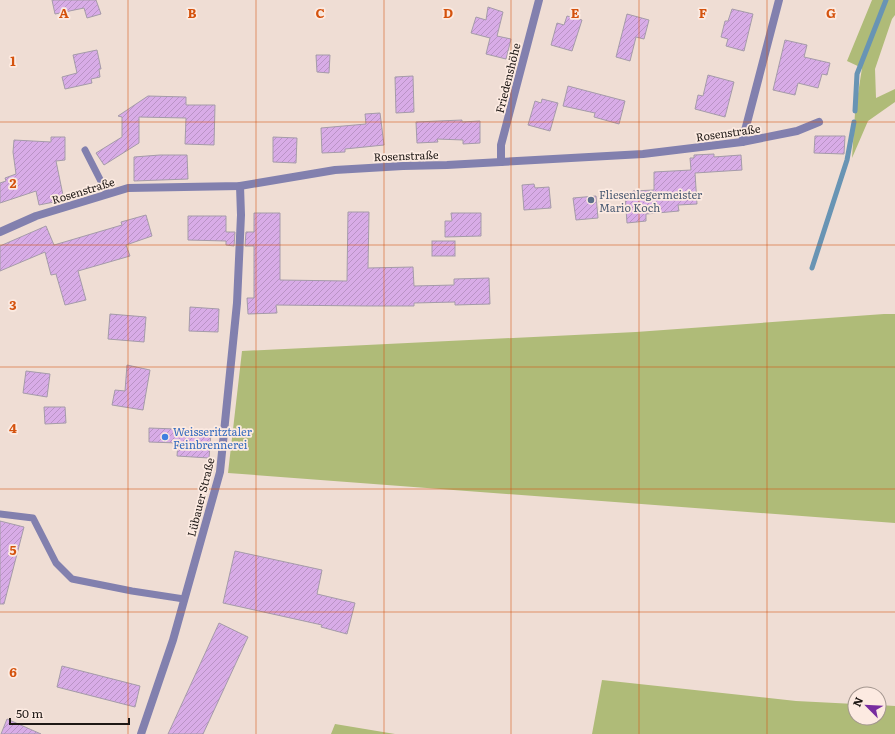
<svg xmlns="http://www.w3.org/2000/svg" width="895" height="734" font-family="Literata,serif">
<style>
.green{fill:#afbb78}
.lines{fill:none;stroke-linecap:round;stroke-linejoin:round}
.stream{stroke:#6894b4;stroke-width:5}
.building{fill:url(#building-hatch);stroke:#a59ba9}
.lane{stroke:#8280ae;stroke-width:7}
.street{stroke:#8280ae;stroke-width:8}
.grid{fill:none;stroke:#d4520d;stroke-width:1;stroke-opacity:0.55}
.service-dot{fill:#5c6f8a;stroke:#fceae1;stroke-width:1.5}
.shop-dot{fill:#3f7fe0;stroke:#fceae1;stroke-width:1.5}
.labels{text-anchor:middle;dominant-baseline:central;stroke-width:3.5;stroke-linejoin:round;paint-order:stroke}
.street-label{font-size:11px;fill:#1e1815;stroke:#fceae1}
.service-label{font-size:11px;fill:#4e5e75;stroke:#fceae1;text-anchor:start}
.shop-label{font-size:11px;fill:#366cbe;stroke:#fceae1;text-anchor:start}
.grid-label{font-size:13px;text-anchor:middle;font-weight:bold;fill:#d4520d;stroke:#fceae1;stroke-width:3.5;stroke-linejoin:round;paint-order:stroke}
</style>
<defs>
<pattern id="building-hatch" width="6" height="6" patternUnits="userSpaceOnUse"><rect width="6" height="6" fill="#d8ace7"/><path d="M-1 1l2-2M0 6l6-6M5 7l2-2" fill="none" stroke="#b993c5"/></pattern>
</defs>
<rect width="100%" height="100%" fill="#efddd4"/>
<g class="green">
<polygon points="872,0 895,0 895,15 892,19 875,69 876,98 895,89 895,102 868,121 852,158 855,113 862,68 847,61"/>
<polygon points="884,314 895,314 895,523 228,473 242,351 636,332"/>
<polygon points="602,680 796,701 855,704 855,718 879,718 879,705 895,706 895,734 592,734"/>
<polygon points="335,724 395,734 331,734"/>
</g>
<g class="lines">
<g class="stream">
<polyline points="855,111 857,74 886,0"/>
<polyline points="812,268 847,160 854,122"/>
</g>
</g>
<g class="building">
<polygon points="52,0 96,0 101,14 87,18 84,8 55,14"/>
<polygon points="488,7 503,12 497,36 511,39 506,59 486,54 490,38 471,33 476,17 486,20"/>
<polygon points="732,9 753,14 744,51 726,46 728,39 721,37 725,21 728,21"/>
<polygon points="627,14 649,20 644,39 636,37 630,61 616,57"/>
<polygon points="567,16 582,20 572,51 551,45 557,23 564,25"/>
<polygon points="785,40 807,45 804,57 830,63 827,75 822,74 818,88 798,83 795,95 773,90"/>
<polygon points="97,50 101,69 99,69 100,77 91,79 92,83 65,89 62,77 77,73 73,55"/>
<polygon points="316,55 330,55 329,73 317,72"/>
<polygon points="708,75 734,82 725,117 695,109 698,95 703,96"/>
<polygon points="413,76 414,112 396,113 395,77"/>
<polygon points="568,86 625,101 619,124 594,117 595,113 563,106"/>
<polygon points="148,96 186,97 186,105 215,105 214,145 185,144 186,118 139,117 139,143 104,165 96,153 122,137 122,117 118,116"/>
<polygon points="542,99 558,103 550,131 528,125 535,101 541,103"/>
<polygon points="380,113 384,145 345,149 345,152 322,153 321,128 366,124 365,114"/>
<polygon points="462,120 462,122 480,121 480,143 463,144 463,140 437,139 438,142 417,143 416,122"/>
<polygon points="815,136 845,136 844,154 814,153"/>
<polygon points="51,137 65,137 65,160 56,161 64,200 39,205 36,191 0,203 0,183 6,181 5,178 16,174 13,152 14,140 51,142"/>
<polygon points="273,137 297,138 296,163 273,162"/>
<polygon points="714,154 714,157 741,155 742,170 695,173 697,204 678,205 679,211 646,214 646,221 627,223 625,194 633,194 633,191 654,190 654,172 691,170 690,158 694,158 694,155"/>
<polygon points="160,155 187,155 188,179 134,181 134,157"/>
<polygon points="534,184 535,188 549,187 551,208 524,210 522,185"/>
<polygon points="596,196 598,218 576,220 573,198"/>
<polygon points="348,212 369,212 368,268 413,267 414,286 454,285 454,279 489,278 490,304 455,305 455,302 414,303 414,306 367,306 276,305 277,313 248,314 247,298 254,298 254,246 245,246 246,232 254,232 254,213 280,213 280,280 347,281"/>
<polygon points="451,213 481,213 481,236 445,237 445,221 452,221"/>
<polygon points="146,215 152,236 126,245 130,256 78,271 86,300 65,305 56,274 51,275 45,252 0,271 0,246 46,226 54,245 122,225 121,222"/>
<polygon points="188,216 226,216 226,232 235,232 234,246 226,245 226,241 188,240"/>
<rect x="432" y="241" width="23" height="15"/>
<polygon points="190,307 219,309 218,332 189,331"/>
<polygon points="110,314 146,317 144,342 108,339"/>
<polygon points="127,365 150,370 143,410 112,405 115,390 125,391"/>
<polygon points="26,371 50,374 47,397 23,393"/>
<polygon points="44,407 65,407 66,423 45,424"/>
<polygon points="149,428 203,430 203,432 211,433 209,458 177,456 178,443 149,442"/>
<polygon points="0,521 24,527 4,604 0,604"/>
<polygon points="235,551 322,570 317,594 355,603 347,634 321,627 322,625 223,603"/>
<polygon points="219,623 248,637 203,734 168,734"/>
<polygon points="62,666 140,686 135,707 57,687"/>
<polygon points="7,719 41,734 1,734"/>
</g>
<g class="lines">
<g class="lane">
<polyline points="85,150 107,193"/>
<polyline points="0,514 33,518 56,563 72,579 132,591 184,599"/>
</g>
<g class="street">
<polyline points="742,142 779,0"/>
<polyline points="501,162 501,145 539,0"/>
<polyline points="0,232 36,216 128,188 240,186 335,170 403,166 447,165 643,154 742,142 797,131 819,122"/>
<polyline points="141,734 173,640 220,472 237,303 241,215 240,186"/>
</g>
</g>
<path class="grid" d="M128 0V734M256 0V734M384 0V734M511 0V734M639 0V734M767 0V734M0 122H895M0 245H895M0 367H895M0 489H895M0 612H895"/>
<circle class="service-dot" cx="591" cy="200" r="4"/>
<circle class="shop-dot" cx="165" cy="437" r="4"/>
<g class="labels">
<g class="street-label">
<text transform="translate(507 78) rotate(-76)">Friedenshöhe</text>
<text transform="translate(728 132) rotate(-8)">Rosenstraße</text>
<text transform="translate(406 155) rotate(-2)">Rosenstraße</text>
<text transform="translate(83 190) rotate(-17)">Rosenstraße</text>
<text transform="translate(200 497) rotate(-76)">Lübauer Straße</text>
</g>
<g class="service-label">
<text x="599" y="194">Fliesenlegermeister<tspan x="599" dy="13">Mario Koch</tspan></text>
</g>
<g class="shop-label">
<text x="173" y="431">Weisseritztaler<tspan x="173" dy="13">Feinbrennerei</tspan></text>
</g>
</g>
<g class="grid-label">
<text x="64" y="18">A</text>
<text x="192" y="18">B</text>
<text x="320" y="18">C</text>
<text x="448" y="18">D</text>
<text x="575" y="18">E</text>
<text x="703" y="18">F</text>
<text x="831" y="18">G</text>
<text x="13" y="66">1</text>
<text x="13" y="188">2</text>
<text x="13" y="310">3</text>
<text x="13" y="433">4</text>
<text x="13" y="555">5</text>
<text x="13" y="677">6</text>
</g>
<g transform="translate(867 706) rotate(294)"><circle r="19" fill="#fceae1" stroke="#a3968f"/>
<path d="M0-3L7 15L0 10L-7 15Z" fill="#782da0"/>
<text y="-6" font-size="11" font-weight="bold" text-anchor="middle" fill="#1e1815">N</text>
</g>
<path d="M10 718v6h119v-6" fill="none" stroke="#1e1815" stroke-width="2"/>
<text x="16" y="718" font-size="12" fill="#1e1815" stroke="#fceae1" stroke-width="3" paint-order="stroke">50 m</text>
</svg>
